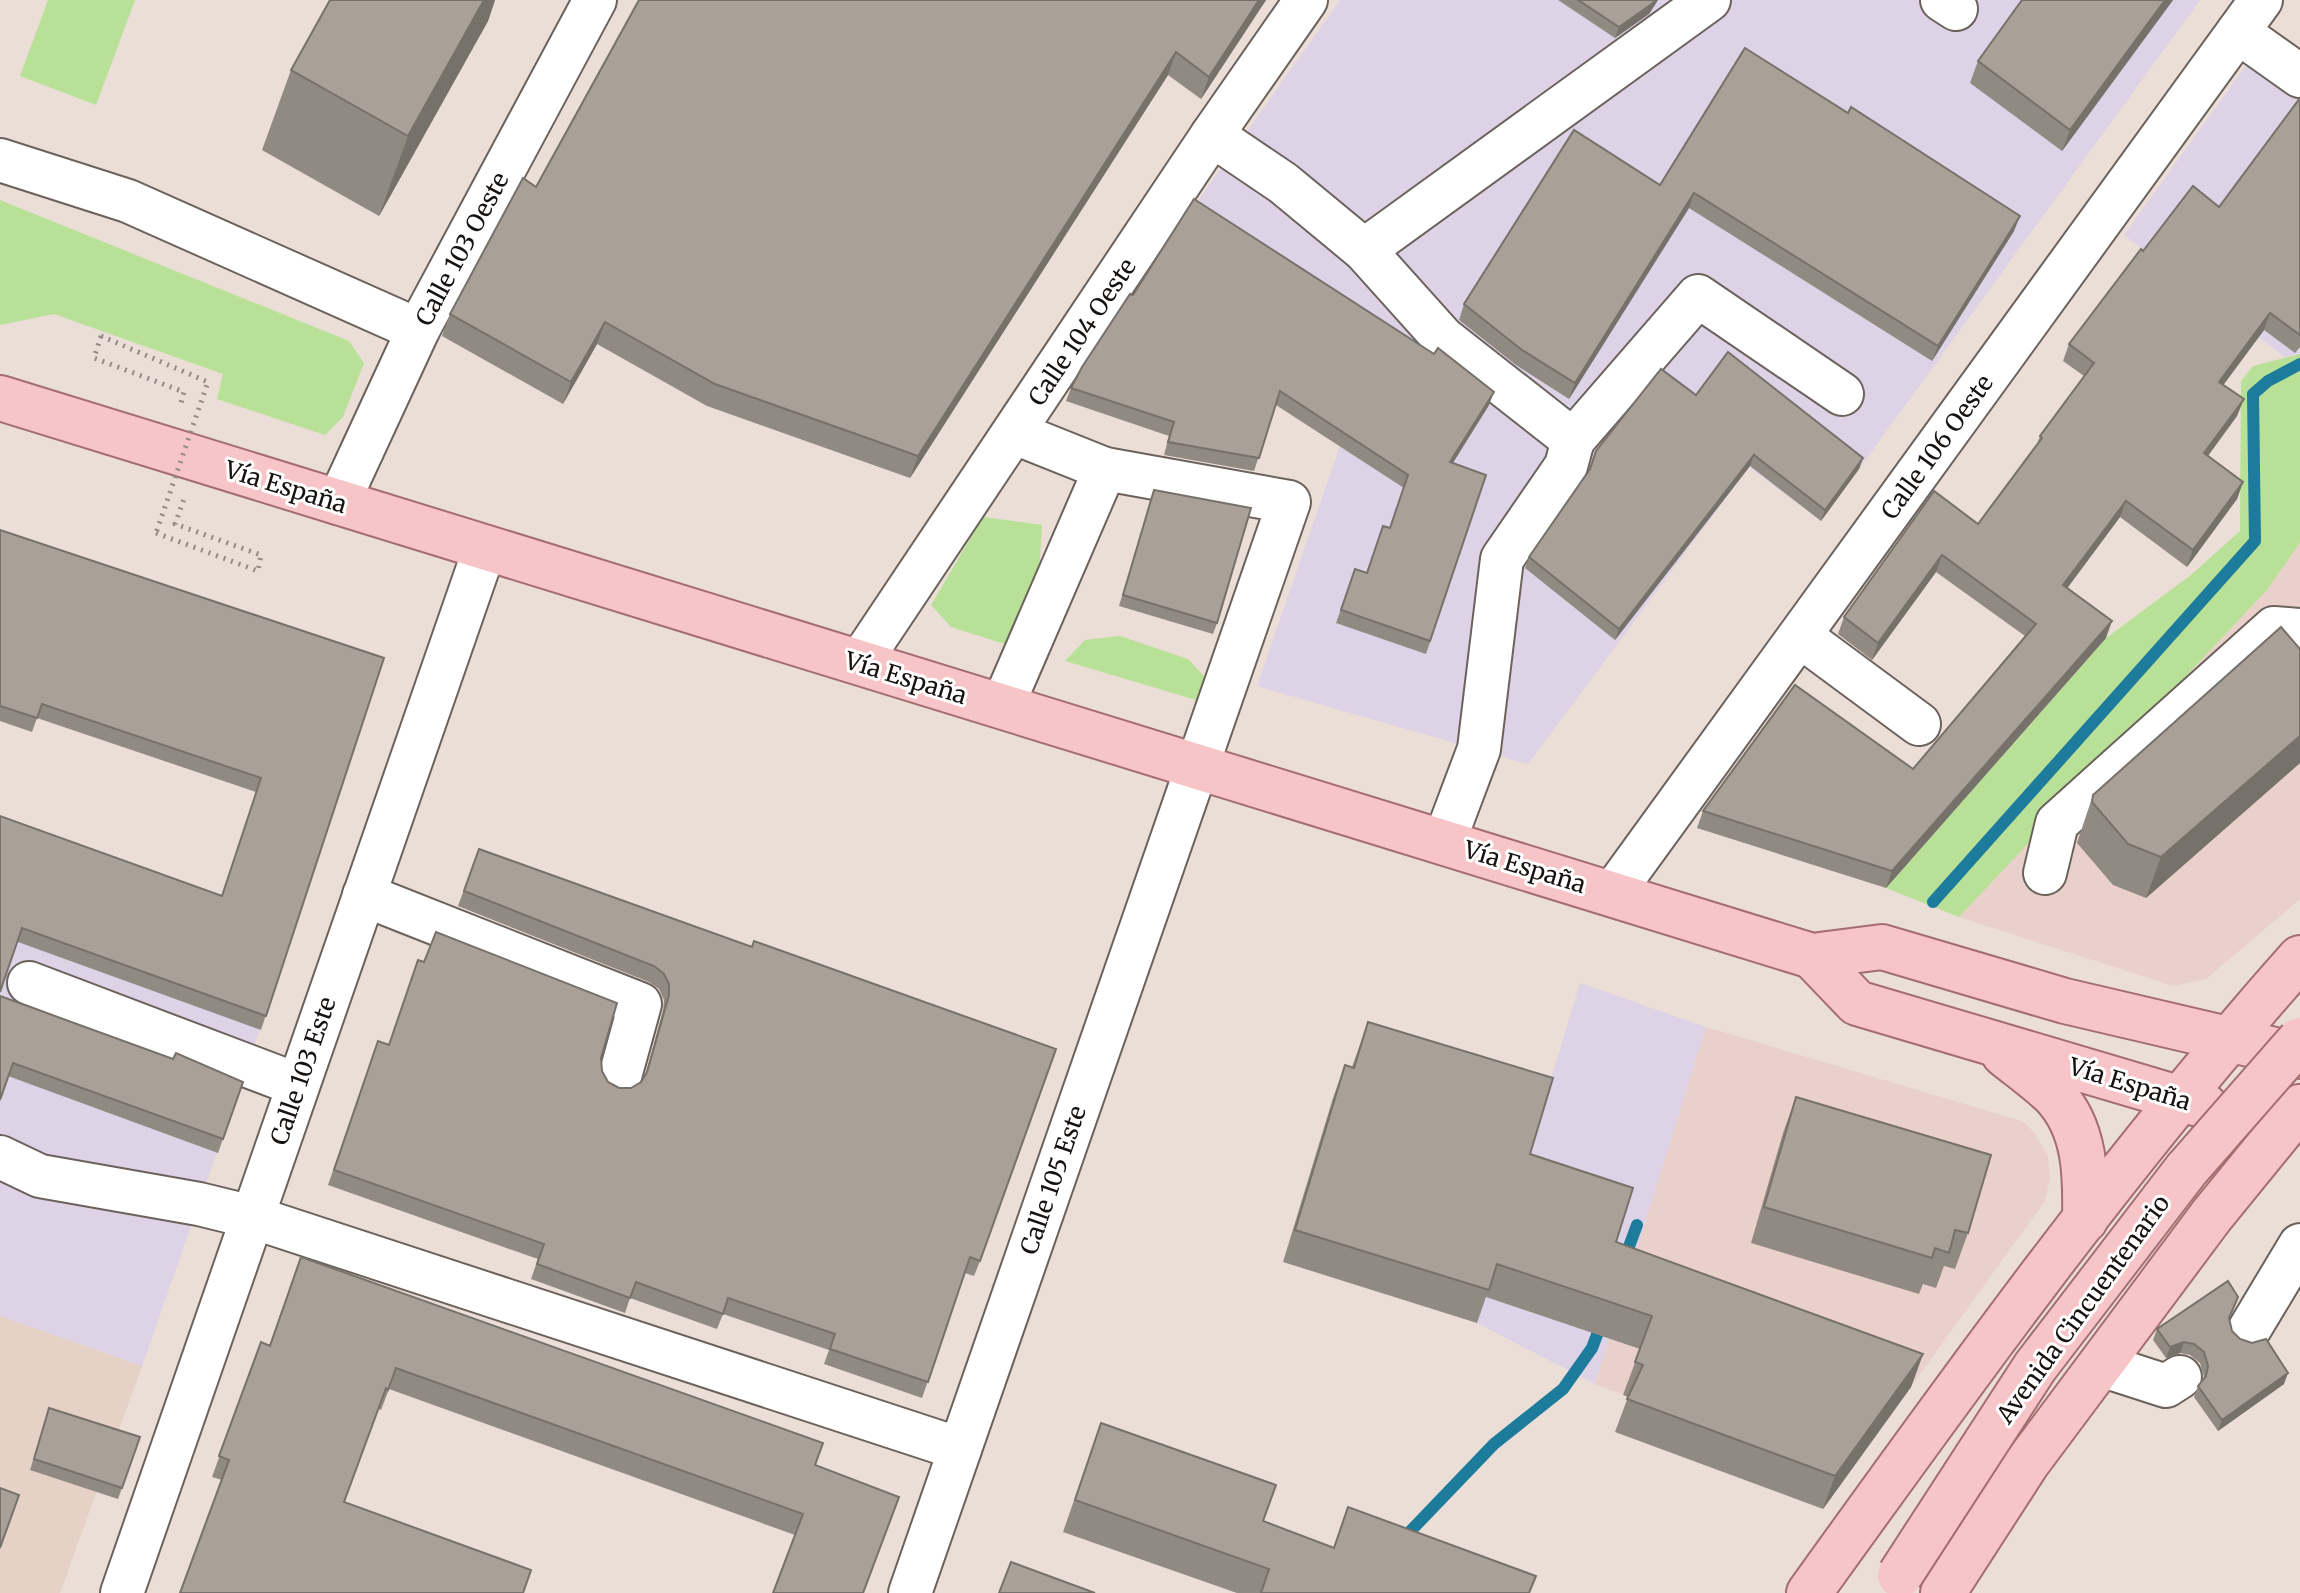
<svg xmlns="http://www.w3.org/2000/svg" width="2300" height="1593" font-family="Merriweather,serif">
<style>
.commercial{fill:#ead0ca}
.industrial{fill:#ddd2e6}
.built{fill:#e5d1c6}
.green{fill:#b9e097}
.lines{fill:none;stroke-linecap:round;stroke-linejoin:round}
.stream{stroke:#1d7b9b;stroke-width:12}
.minor-casing{stroke:#6c625c;stroke-width:46}
.major-casing{stroke:#a46d70;stroke-width:48}
.path{stroke:#938b86;stroke-width:5;stroke-dasharray:2 6;stroke-linecap:butt}
.minor{stroke:#fff;stroke-width:42}
.major{stroke:#f7c5c8;stroke-width:44}
.major-bridge-casing{stroke:#a46d70;stroke-width:48;stroke-linecap:butt}
.path-bridge{stroke:#938b86;stroke-width:5;stroke-dasharray:2 6;stroke-linecap:butt}
.major-bridge{stroke:#f7c5c8;stroke-width:44}
.wall{fill:#918a82}
.shaded-wall{fill:#76716a}
.building{fill:#a9a197;stroke:#76716a;stroke-width:2}
.labels{text-anchor:middle;dominant-baseline:central;stroke-width:6;stroke-linejoin:round;paint-order:stroke}
.street-label{font-size:24px;fill:#161210;stroke:#fff}
</style>
<rect width="100%" height="100%" fill="#eaded7"/>
<g class="commercial">
<polygon points="2300,543 2300,899 2206,979 2173,986 1959,917 2266,591"/>
<polygon points="1706,1027 2022,1121 2034,1132 2048,1156 2050,1178 2045,1201 1845,1478 1595,1384"/>
</g>
<g class="industrial">
<polygon points="1340,0 2200,0 1821,521 1749,467 1528,764 1257,686 1340,446 1190,212"/>
<polygon points="2255,53 2300,85 2300,354 2285,357 2124,235"/>
<polygon points="0,831 293,935 142,1366 0,1316"/>
<polygon points="1580,983 1706,1027 1595,1384 1477,1323"/>
</g>
<polygon class="built" points="0,1316 142,1366 60,1593 0,1593"/>
<g class="green">
<polygon points="48,0 135,0 96,105 20,76"/>
<polygon points="0,200 349,341 364,363 343,417 325,435 217,399 223,374 54,314 0,325"/>
<polygon points="2300,354 2300,543 2266,591 1959,917 1886,888 2106,638 2191,575 2240,531 2241,381 2253,366"/>
<polygon points="983,517 1042,525 1037,607 1011,646 951,627 931,605"/>
<polygon points="1120,636 1188,659 1204,676 1203,702 1065,661 1085,640"/>
</g>
<g class="lines">
<g class="stream">
<polyline points="1933,902 2255,541 2253,394 2268,381 2300,364"/>
<polyline points="1624,1260 1637,1225"/>
<polyline points="1400,1542 1494,1444 1563,1389 1592,1348 1603,1319"/>
</g>
<defs>
<g id="minor">
<polyline points="1942,0 1956,9"/>
<polyline points="2238,32 2300,76"/>
<polyline points="1212,135 1283,183 1364,250 1443,338 1573,440 1698,296 1842,394"/>
<polyline points="0,160 128,201 418,330"/>
<polyline points="1364,250 1709,0"/>
<polyline points="1015,433 1105,469"/>
<polyline points="338,503 418,330 595,0"/>
<polyline points="1800,636 1919,724"/>
<polyline points="859,663 1212,135 1306,0"/>
<polyline points="1444,842 1479,749 1502,559 1566,466 1573,440"/>
<polyline points="2045,873 2057,823 2274,628 2300,630"/>
<polyline points="1612,894 2261,0"/>
<polyline points="364,895 640,1004 619,1080"/>
<polyline points="29,983 298,1085"/>
<polyline points="0,1157 40,1176 199,1204 252,1217 960,1449"/>
<polyline points="2249,1330 2300,1245"/>
<polyline points="2101,1365 2166,1386 2180,1377"/>
<polyline points="122,1593 485,548"/>
<polyline points="910,1593 1289,502 1105,469 1002,707"/>
</g>
<g id="major">
<polyline points="0,398 1812,956 1882,947 2065,1001 2300,1056"/>
<polyline points="1812,956 1857,1003 2205,1106"/>
<path d="M2004 1054C2020 1067 2038 1080 2053 1094 2086 1128 2086 1176 2085 1220"/>
<path d="M1809 1593C1965 1376 2122 1158 2300 958"/>
<polyline points="1943,1593 2027,1463 2212,1215 2300,1107"/>
</g>
</defs>
<use href="#minor" class="minor-casing"/>
<use href="#major" class="major-casing"/>
<g class="path">
<polyline points="101,336 94,358 184,392 180,407"/>
<polyline points="156,533 258,571 261,555 175,524 184,499"/>
</g>
<use href="#minor" class="minor"/>
<use href="#major" class="major"/>
<defs>
<polyline id="major-bridge" points="1900,1575 2035,1367 2186,1170 2300,1040"/>
</defs>
<use href="#major-bridge" class="major-bridge-casing"/>
<polyline class="path-bridge" points="101,336 208,382 156,533"/>
<use href="#major-bridge" class="major-bridge"/>
</g>
<g class="wall">
<polygon points="330,0 495,0 488,21 379,216 262,150 291,70"/>
<polygon points="639,0 1266,0 1201,99 1168,75 910,478 707,406 597,344 563,404 442,336 450,314 536,187"/>
<polygon points="1558,0 1658,0 1649,14 1615,38"/>
<polygon points="2022,0 2173,0 2062,151 1970,83 1978,61"/>
<polygon points="2300,98 2300,347 2295,353 2264,330 2223,385 2237,416 2208,456 2243,482 2237,499 2187,567 2120,517 2067,588 2106,638 1886,888 1697,828 1703,811 1913,769 2025,636 1936,572 1872,660 1838,634 1844,617 1978,524 2036,447 2040,436 2084,376 2063,361 2069,344 2143,251 2219,207"/>
<polygon points="1660,185 2014,231 1932,361 1689,208 1569,399 1516,365 1459,320 1464,304"/>
<polygon points="1082,367 1489,405 1453,463 1486,475 1426,654 1336,623 1355,569 1366,573 1390,528 1404,488 1276,405 1254,471 1164,455 1169,436 1066,401 1071,388"/>
<polygon points="1696,395 1863,458 1859,469 1821,521 1750,466 1615,640 1525,568 1529,557"/>
<polygon points="1154,490 1217,623 1213,634 1119,606"/>
<polygon points="0,530 384,658 261,1030 18,942 0,816 222,896 256,792 37,718 32,732 0,721"/>
<polygon points="2300,649 2300,763 2146,898 2113,885 2077,843 2093,795"/>
<polygon points="479,849 752,947 980,1261 974,1276 965,1273 922,1398 824,1364 829,1350 723,1314 717,1329 630,1298 625,1313 531,1279 538,1259 328,1185 378,1041 389,1044 601,1058 602,1071 608,1082 619,1088 631,1088 641,1082 645,1076 663,1010 664,1000 659,989 649,982 458,906"/>
<polygon points="0,996 173,1059 243,1082 218,1153 8,1076"/>
<polygon points="1368,1022 1530,1154 1616,1242 1923,1354 1911,1387 1823,1509 1615,1432 1628,1397 1623,1395 1640,1349 1486,1297 1477,1323 1283,1262 1333,1098 1345,1065 1352,1067"/>
<polygon points="1796,1097 1968,1233 1955,1269 1944,1266 1936,1288 1923,1284 1919,1294 1751,1243 1783,1133"/>
<polygon points="301,1257 815,1465 899,1497 795,1535 389,1389 381,1410 378,1409 222,1480 212,1477 261,1342 269,1346"/>
<polygon points="2229,1319 2232,1331 2284,1384 2218,1431 2194,1397 2198,1386 2204,1377 2200,1363 2190,1355 2180,1353 2166,1358 2153,1340 2157,1329"/>
<polygon points="49,1409 140,1437 118,1499 30,1470"/>
<polygon points="1101,1423 1263,1521 1334,1548 1529,1593 1237,1593 1063,1532"/>
</g>
<g class="shaded-wall">
<polygon points="484,0 495,0 488,21 379,216 408,136"/>
<polygon points="1259,0 1266,0 1201,99 1209,77"/>
<polygon points="1655,0 1658,0 1649,14 1615,38 1619,27"/>
<polygon points="2165,0 2173,0 2062,151 2070,130"/>
<polygon points="1176,52 1168,75 910,478 918,456"/>
<polygon points="1694,193 1689,208 1569,399 1575,383"/>
<polygon points="2020,216 2014,231 1932,361 1938,346"/>
<polygon points="2270,313 2264,330 2213,399 2219,382"/>
<polygon points="605,322 597,344 563,404 571,382"/>
<polygon points="1494,392 1489,405 1445,475 1450,462"/>
<polygon points="2244,399 2237,416 2197,470 2204,453"/>
<polygon points="1754,455 1750,466 1615,640 1619,629"/>
<polygon points="1863,458 1859,469 1821,521 1825,510"/>
<polygon points="2243,482 2237,499 2187,567 2193,550"/>
<polygon points="2126,501 2120,517 2057,602 2063,585"/>
<polygon points="1942,555 1936,572 1872,660 1878,643"/>
<polygon points="2112,621 2106,638 1886,888 1892,871"/>
<polygon points="2300,736 2300,763 2146,898 2161,857"/>
<polygon points="2184,1342 2180,1353 2166,1358 2170,1347"/>
<polygon points="1923,1354 1911,1387 1823,1509 1835,1476"/>
<polygon points="2288,1373 2284,1384 2218,1431 2222,1420"/>
</g>
<g class="building">
<polygon points="330,0 484,0 408,136 291,70"/>
<polygon points="639,0 1259,0 1209,77 1176,52 918,456 715,384 605,322 571,382 450,314 523,178 536,187"/>
<polygon points="1578,0 1655,0 1653,3 1619,27"/>
<polygon points="2022,0 2165,0 2070,130 1978,61"/>
<polygon points="1745,48 1848,113 1851,107 2020,216 1938,346 1694,193 1575,383 1522,350 1464,304 1574,130 1660,185"/>
<polygon points="2300,98 2300,335 2270,313 2219,382 2244,399 2204,453 2243,482 2193,550 2126,501 2063,585 2112,621 1892,871 1703,811 1795,685 1913,769 2036,624 1942,555 1878,643 1844,617 1934,491 1978,524 2042,438 2040,436 2094,363 2069,344 2141,249 2143,251 2193,186 2219,207"/>
<polygon points="1194,199 1434,354 1438,348 1494,392 1450,462 1486,475 1430,641 1341,610 1355,569 1367,573 1383,526 1390,528 1408,475 1280,391 1259,458 1168,442 1174,422 1071,388 1082,367 1130,294 1133,295"/>
<polygon points="1728,352 1863,458 1825,510 1754,455 1619,629 1529,557 1590,469 1596,451 1661,369 1696,395"/>
<polygon points="1154,490 1251,508 1217,623 1123,595"/>
<polygon points="0,530 384,658 266,1016 22,928 0,992 0,816 222,896 261,778 42,704 37,718 0,706"/>
<polygon points="2281,627 2300,649 2300,736 2161,857 2128,844 2092,802 2093,795"/>
<polygon points="479,849 752,947 754,941 1056,1049 980,1261 970,1257 928,1382 830,1349 835,1334 728,1298 723,1314 636,1282 630,1298 537,1264 544,1244 334,1170 378,1041 389,1045 418,960 424,962 436,932 617,1003 601,1058 602,1071 608,1082 619,1088 631,1088 641,1082 647,1072 669,995 669,984 664,974 654,966 464,891"/>
<polygon points="0,996 173,1059 176,1053 243,1082 223,1139 13,1063 0,1100"/>
<polygon points="1368,1022 1553,1078 1530,1154 1633,1188 1616,1242 1923,1354 1835,1476 1627,1399 1643,1365 1635,1362 1652,1316 1497,1264 1489,1290 1295,1230 1345,1065 1354,1068"/>
<polygon points="1796,1097 1991,1155 1968,1233 1955,1230 1949,1253 1935,1248 1932,1258 1764,1207"/>
<polygon points="301,1257 823,1443 815,1465 899,1497 863,1593 773,1593 803,1514 396,1368 388,1390 386,1388 344,1502 531,1570 523,1593 180,1593 229,1460 219,1456 261,1342 270,1346"/>
<polygon points="2228,1281 2238,1297 2229,1318 2232,1331 2240,1339 2252,1343 2266,1339 2288,1373 2222,1420 2198,1386 2206,1376 2208,1366 2204,1352 2194,1344 2184,1342 2170,1347 2157,1329"/>
<polygon points="49,1408 140,1437 122,1488 34,1459"/>
<polygon points="1101,1423 1276,1485 1263,1521 1334,1548 1348,1507 1536,1576 1529,1593 1261,1593 1269,1569 1075,1500"/>
<polygon points="0,1488 19,1495 0,1548"/>
<polygon points="1011,1562 1095,1593 999,1593"/>
</g>
<g class="labels">
<g class="street-label">
<text transform="translate(462 249) rotate(-62)">Calle 103 Oeste</text>
<text transform="translate(1082 332) rotate(-56)">Calle 104 Oeste</text>
<text transform="translate(1937 447) rotate(-54)">Calle 106 Oeste</text>
<text transform="translate(286 487) rotate(17)">Vía España</text>
<text transform="translate(906 678) rotate(17)">Vía España</text>
<text transform="translate(1525 867) rotate(17)">Vía España</text>
<text transform="translate(303 1071) rotate(-71)">Calle 103 Este</text>
<text transform="translate(2130 1084) rotate(17)">Vía España</text>
<text transform="translate(1053 1180) rotate(-71)">Calle 105 Este</text>
<text transform="translate(2083 1309) rotate(-54)">Avenida Cincuentenario</text>
</g>
</g>
</svg>
